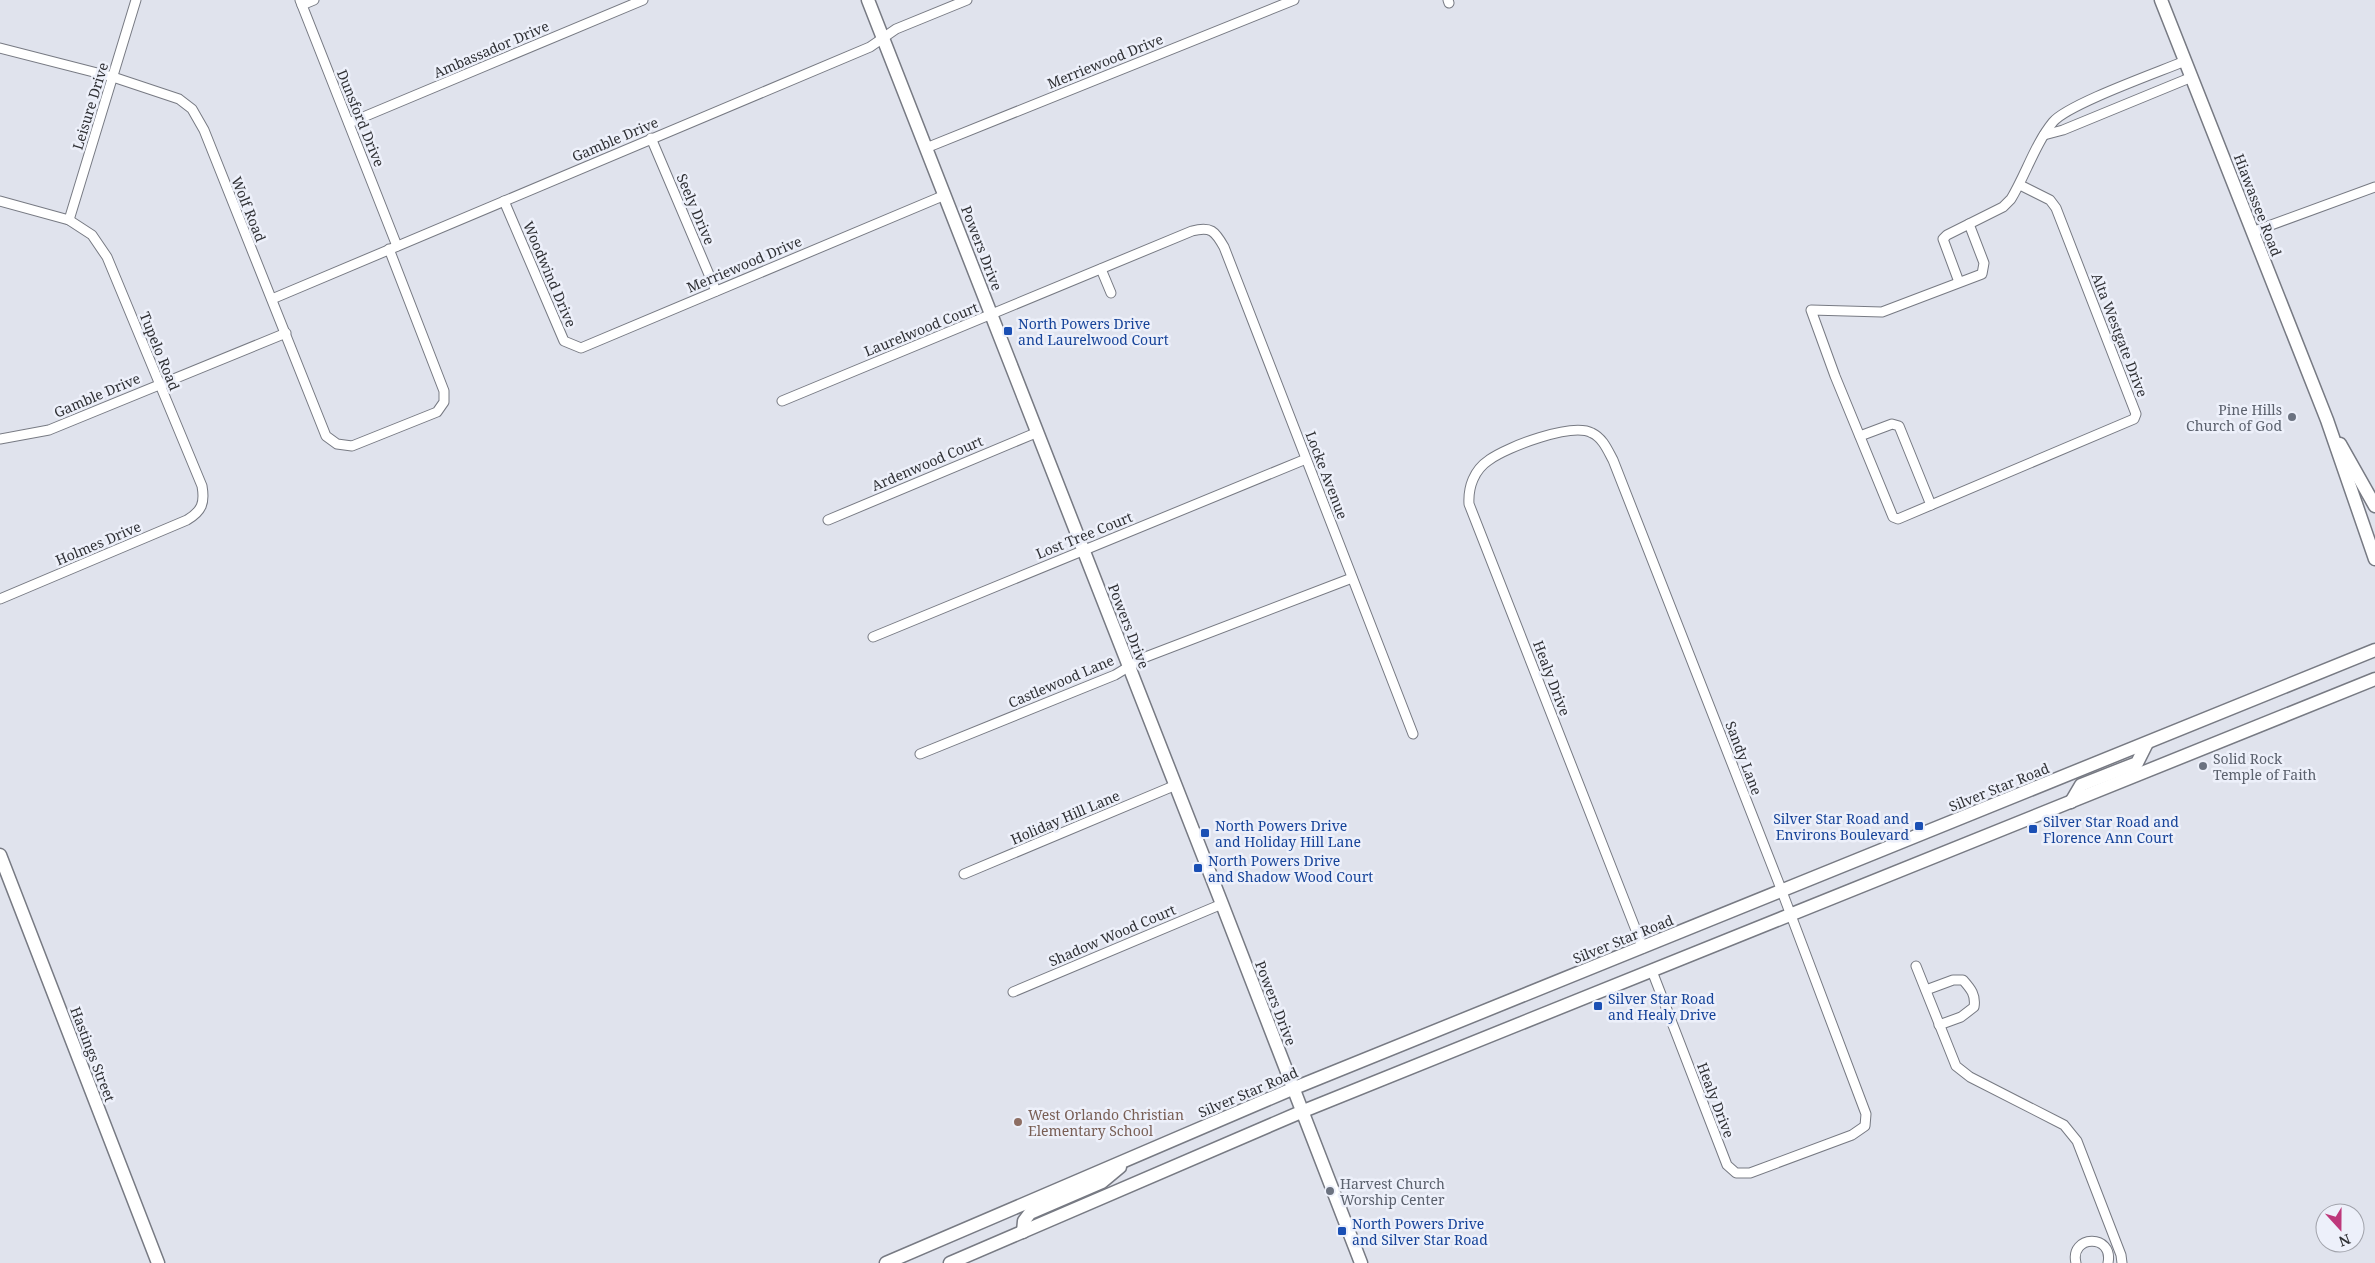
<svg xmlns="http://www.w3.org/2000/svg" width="2375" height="1263" font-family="'Noto Serif',serif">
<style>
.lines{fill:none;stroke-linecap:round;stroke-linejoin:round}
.street-casing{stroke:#777a83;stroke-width:11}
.secondary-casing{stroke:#777a83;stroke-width:15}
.street{stroke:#fff;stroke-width:9}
.secondary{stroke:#fff;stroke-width:12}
.transit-dot{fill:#1a4fb4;stroke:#edf0fa;stroke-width:2}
.worship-dot{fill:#6b7280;stroke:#edf0fa;stroke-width:2}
.education-dot{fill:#8d6e63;stroke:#edf0fa;stroke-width:2}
.labels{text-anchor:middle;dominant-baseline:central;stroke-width:5;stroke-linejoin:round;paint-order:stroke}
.street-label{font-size:14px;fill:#2f3034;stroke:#edf0fa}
.transit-label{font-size:14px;fill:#164399;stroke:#edf0fa;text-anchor:start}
.worship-label{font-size:14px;fill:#5b616d;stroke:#edf0fa;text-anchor:start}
.education-label{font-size:14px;fill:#785e54;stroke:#edf0fa;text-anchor:start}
</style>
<rect width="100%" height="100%" fill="#e0e3ed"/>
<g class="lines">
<defs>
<g id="street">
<polyline points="300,0 397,246"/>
<polyline points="1448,0 1449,3"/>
<polyline points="302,5 314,0"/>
<polyline points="0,48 113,77 179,99 192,109 204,130 326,436 337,444 352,446 437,412 444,402 444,391 389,249"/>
<polyline points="349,123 643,0"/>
<polyline points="2044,135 2063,130 2192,77"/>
<polyline points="651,138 716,291"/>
<polyline points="926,148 1294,0"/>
<path d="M0 201 69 220 92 235 107 257 202 486C205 503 202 511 187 520L0 599"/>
<polyline points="504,201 564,341 581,348 945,195"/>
<polyline points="69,220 136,0"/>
<polyline points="1969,224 1984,263 1982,274 1882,312 1811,310 1835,376 1893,517 1898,519 2134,419 2136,414 2056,208 2050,200 2020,185"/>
<polyline points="2252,232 2375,187"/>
<polyline points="1101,269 1111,293"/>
<path d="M1959 282 1943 239 1947 235 2003 207 2011 199C2026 174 2035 144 2053 122 2068 104 2159 72 2185 61"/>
<polyline points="272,299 870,47 896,29 967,0"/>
<path d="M782 401 1192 231C1211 226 1215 231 1224 247L1413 734"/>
<polyline points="1860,436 1892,424 1899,426 1931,505"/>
<polyline points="0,439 49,430 286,333"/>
<polyline points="828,520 1038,432"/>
<polyline points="873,637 1306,459"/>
<polyline points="920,754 1115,675 1143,658 1352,578"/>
<polyline points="964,874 1176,785"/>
<path d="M1643 948 1469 504C1468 487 1474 470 1489 460 1507 447 1572 422 1592 433 1603 438 1608 451 1613 460L1778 881 1866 1114 1865 1126 1852 1135 1750 1173H1736L1727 1165 1652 971"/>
<polyline points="1916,966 1956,1066 1970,1077 2064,1125 2077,1141 2121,1255 2122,1263"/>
<path d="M1926 990 1953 980H1963C1971 989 1976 995 1974 1007L1961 1017 1939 1025"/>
<polyline points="1013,992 1222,904"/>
<path d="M2076 1263C2069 1235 2114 1233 2108 1263"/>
</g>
<g id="secondary">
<polyline points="868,0 1222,904 1361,1263"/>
<polyline points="2161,0 2327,420 2375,559"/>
<polyline points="2340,444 2375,506"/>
<polyline points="2071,802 2081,785 2137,763 2147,743"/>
<polyline points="0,855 158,1263"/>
<polyline points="1023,1232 1024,1221 1030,1213 1102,1182 1120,1167"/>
<polyline points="886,1263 1292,1089 2375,650"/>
<polyline points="950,1263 1301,1112 2375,679"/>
</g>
</defs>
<use href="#street" class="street-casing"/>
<use href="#secondary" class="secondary-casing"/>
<use href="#street" class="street"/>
<use href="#secondary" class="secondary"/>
</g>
<g class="transit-dot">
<rect x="1003" y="326" width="10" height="10" rx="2.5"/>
<rect x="1914" y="821" width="10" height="10" rx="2.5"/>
<rect x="2028" y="824" width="10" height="10" rx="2.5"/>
<rect x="1200" y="828" width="10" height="10" rx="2.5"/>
<rect x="1193" y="863" width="10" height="10" rx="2.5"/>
<rect x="1593" y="1001" width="10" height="10" rx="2.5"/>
<rect x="1337" y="1226" width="10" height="10" rx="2.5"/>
</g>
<g class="worship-dot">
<circle cx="2292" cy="417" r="5"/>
<circle cx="2203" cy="766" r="5"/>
<circle cx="1330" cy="1191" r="5"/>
</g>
<circle class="education-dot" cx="1018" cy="1122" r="5"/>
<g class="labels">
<g class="street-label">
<text transform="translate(491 49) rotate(-23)">Ambassador Drive</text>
<text transform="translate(1105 61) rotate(-22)">Merriewood Drive</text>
<text transform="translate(90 106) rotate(-73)">Leisure Drive</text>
<text transform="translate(361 118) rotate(68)">Dunsford Drive</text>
<text transform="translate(615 139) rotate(-23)">Gamble Drive</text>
<text transform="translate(2258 205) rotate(69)">Hiawassee Road</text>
<text transform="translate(249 209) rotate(68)">Wolf Road</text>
<text transform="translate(696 209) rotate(67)">Seely Drive</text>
<text transform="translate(982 248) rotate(69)">Powers Drive</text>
<text transform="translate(744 264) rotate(-23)">Merriewood Drive</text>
<text transform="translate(550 274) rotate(67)">Woodwind Drive</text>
<text transform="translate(921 329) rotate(-22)">Laurelwood Court</text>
<text transform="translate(2120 335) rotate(69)">Alta Westgate Drive</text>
<text transform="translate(160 351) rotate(68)">Tupelo Road</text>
<text transform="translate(97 395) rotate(-23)">Gamble Drive</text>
<text transform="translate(927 463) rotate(-23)">Ardenwood Court</text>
<text transform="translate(1327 475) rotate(69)">Locke Avenue</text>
<text transform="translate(1084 535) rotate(-22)">Lost Tree Court</text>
<text transform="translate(98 543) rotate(-23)">Holmes Drive</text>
<text transform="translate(1129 626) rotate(69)">Powers Drive</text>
<text transform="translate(1552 678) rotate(69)">Healy Drive</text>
<text transform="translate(1061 681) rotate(-23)">Castlewood Lane</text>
<text transform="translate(1744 758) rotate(69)">Sandy Lane</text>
<text transform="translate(1999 787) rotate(-22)">Silver Star Road</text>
<text transform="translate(1065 817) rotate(-23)">Holiday Hill Lane</text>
<text transform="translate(1112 935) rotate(-23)">Shadow Wood Court</text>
<text transform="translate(1623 939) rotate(-22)">Silver Star Road</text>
<text transform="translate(1276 1003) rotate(69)">Powers Drive</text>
<text transform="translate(93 1054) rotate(69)">Hastings Street</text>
<text transform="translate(1248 1092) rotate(-23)">Silver Star Road</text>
<text transform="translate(1716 1100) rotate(69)">Healy Drive</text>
</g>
<g class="transit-label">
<text x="1018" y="323">North Powers Drive<tspan x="1018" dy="16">and Laurelwood Court</tspan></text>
<text x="1909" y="818" text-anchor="end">Silver Star Road and<tspan x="1909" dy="16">Environs Boulevard</tspan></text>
<text x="2043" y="821">Silver Star Road and<tspan x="2043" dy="16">Florence Ann Court</tspan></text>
<text x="1215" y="825">North Powers Drive<tspan x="1215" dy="16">and Holiday Hill Lane</tspan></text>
<text x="1208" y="860">North Powers Drive<tspan x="1208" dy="16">and Shadow Wood Court</tspan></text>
<text x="1608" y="998">Silver Star Road<tspan x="1608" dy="16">and Healy Drive</tspan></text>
<text x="1352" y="1223">North Powers Drive<tspan x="1352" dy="16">and Silver Star Road</tspan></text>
</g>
<g class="worship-label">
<text x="2282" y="409" text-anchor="end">Pine Hills<tspan x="2282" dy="16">Church of God</tspan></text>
<text x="2213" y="758">Solid Rock<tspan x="2213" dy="16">Temple of Faith</tspan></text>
<text x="1340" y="1183">Harvest Church<tspan x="1340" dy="16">Worship Center</tspan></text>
</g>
<g class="education-label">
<text x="1028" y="1114">West Orlando Christian<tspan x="1028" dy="16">Elementary School</tspan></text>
</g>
</g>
<g transform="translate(2340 1228) rotate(159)"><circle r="24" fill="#edf0fa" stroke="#a1a3ab"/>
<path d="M0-4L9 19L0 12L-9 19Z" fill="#be387b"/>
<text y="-8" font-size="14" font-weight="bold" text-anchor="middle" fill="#2f3034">N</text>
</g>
</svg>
